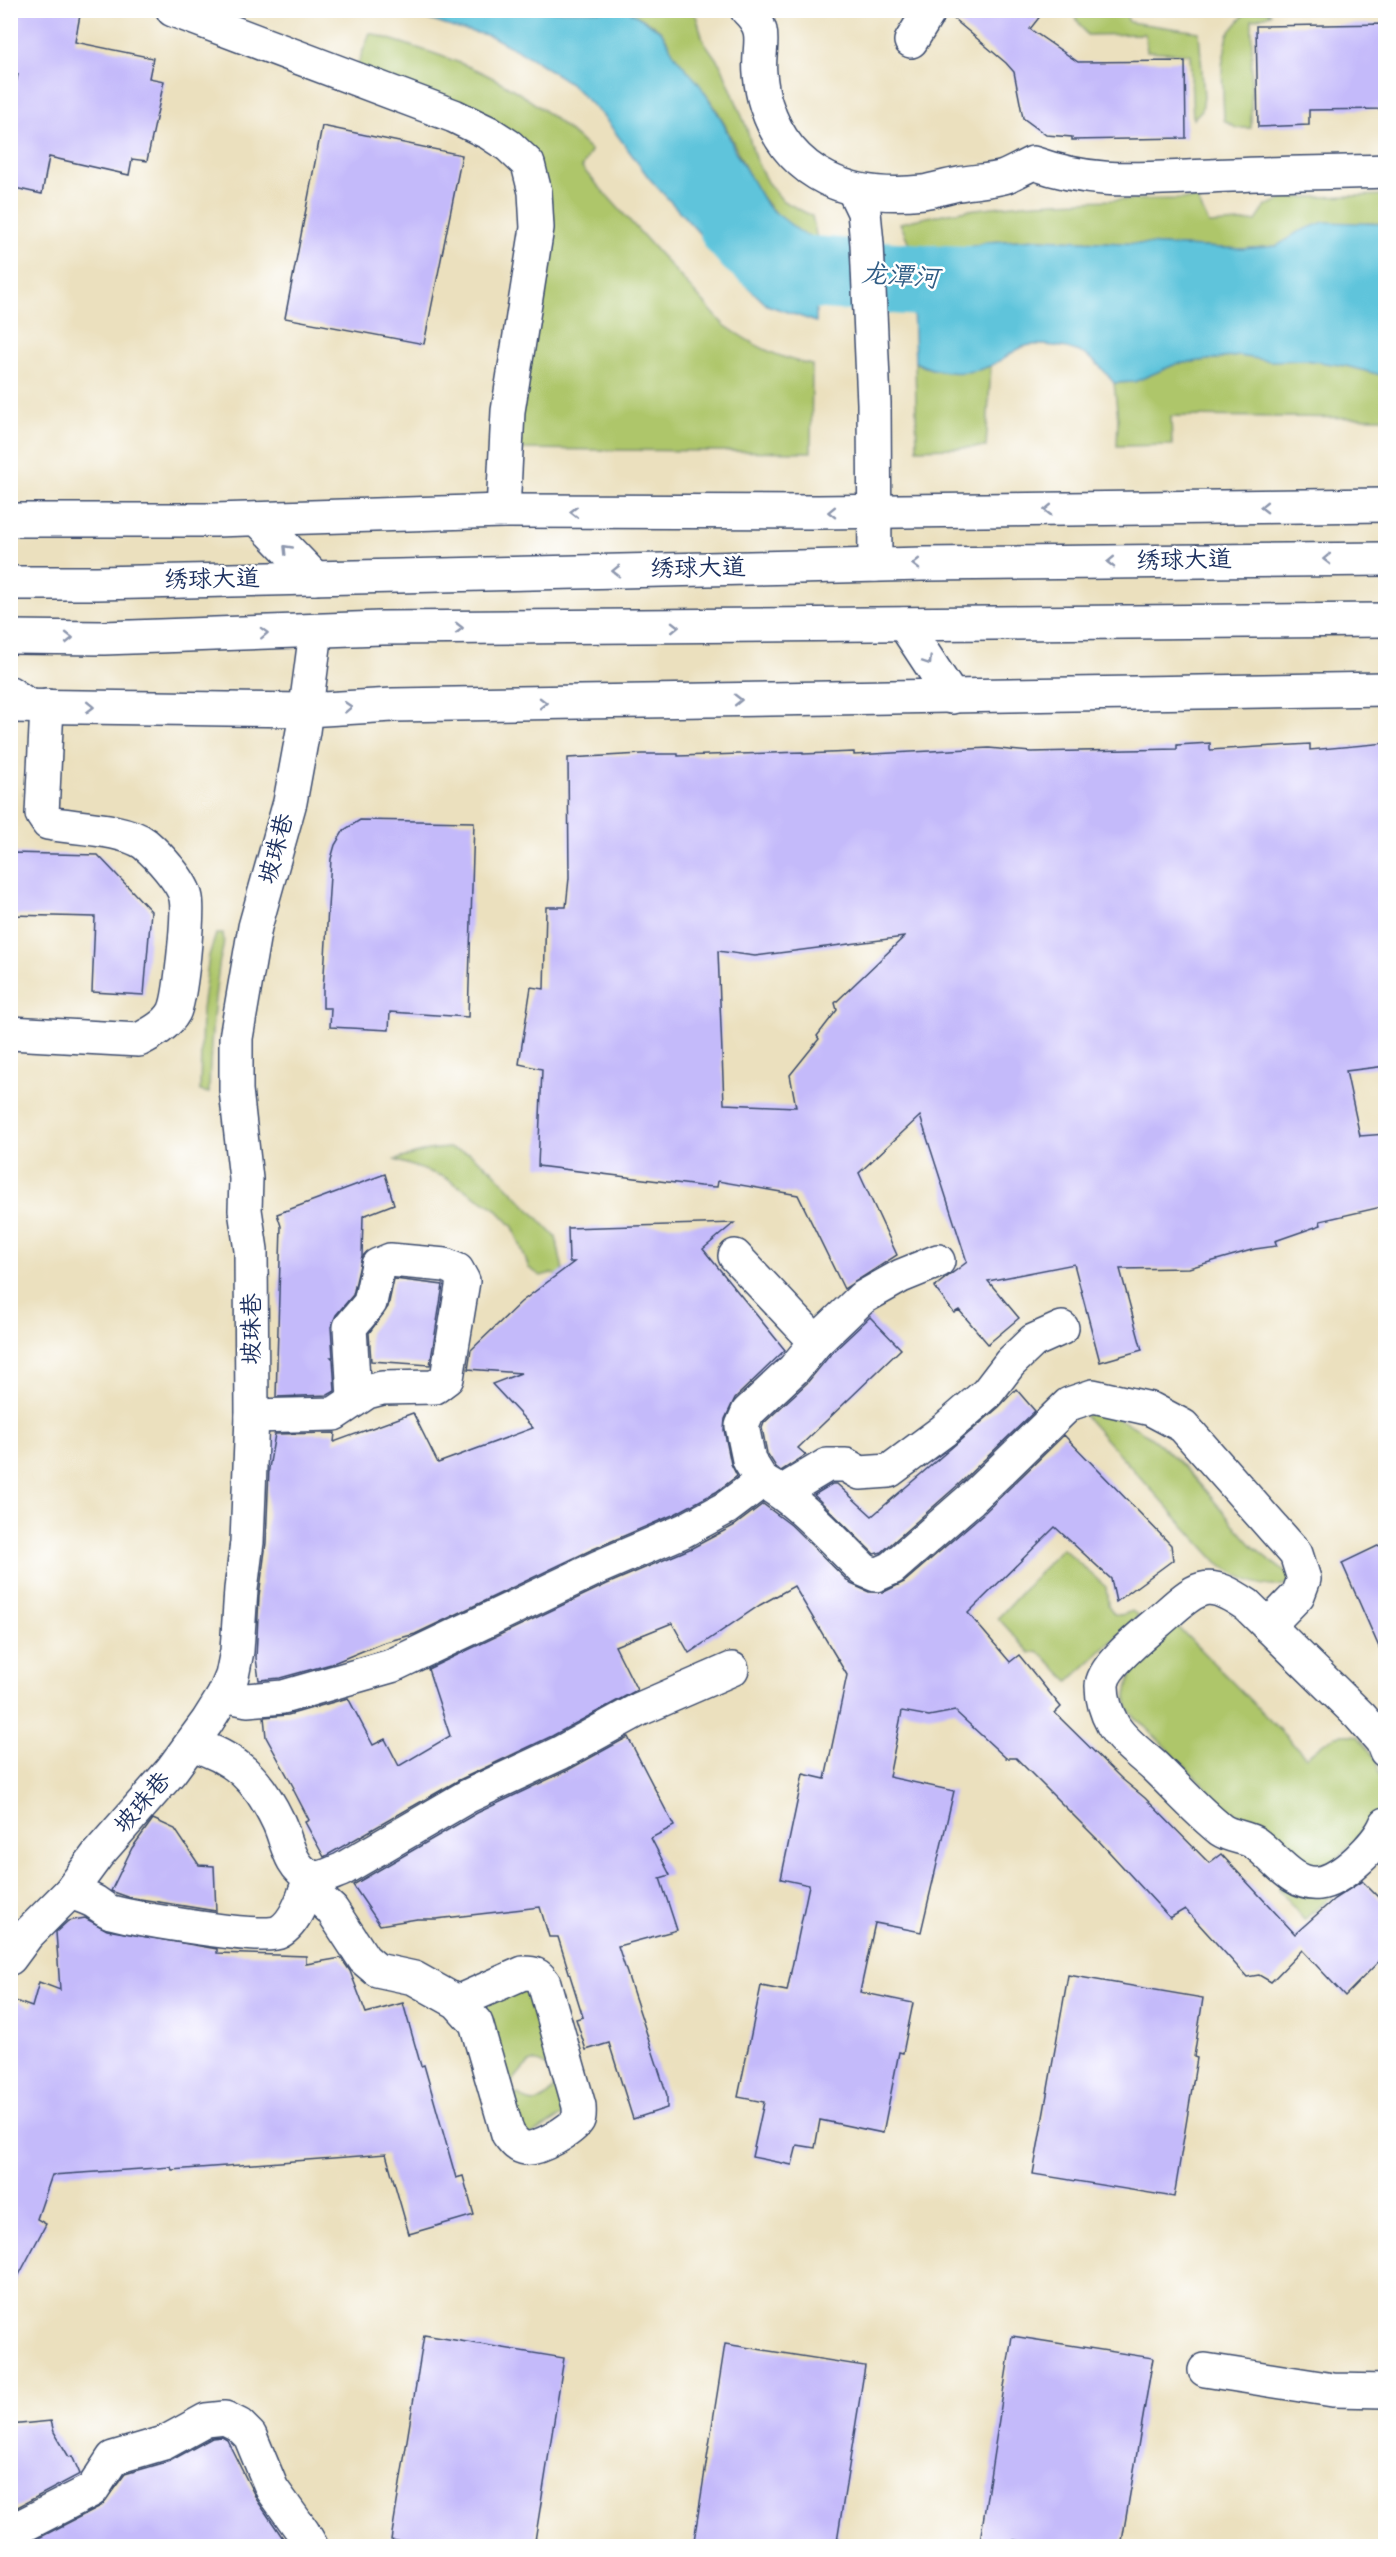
<svg xmlns="http://www.w3.org/2000/svg" width="1396" height="2557" font-family="Mynerve,'LXGW WenKai TC',sans-serif">
<style>
.green{fill:#aec66b;stroke:#647a64;stroke-width:1.5}
.water{fill:#5ec4db;stroke:#3c7a9c;stroke-width:1.5}
.lines{fill:none;stroke-linecap:round;stroke-linejoin:round}
.river{stroke:#5ec4db;stroke-width:72}
.building{fill:#c4bafa;fill-rule:evenodd}
.minor-casing{stroke:#3a4a6c;stroke-width:36}
.major-casing{stroke:#3a4a6c;stroke-width:36}
.minor{stroke:#fff;stroke-width:33}
.major{stroke:#fff;stroke-width:33}
.oneway{stroke:#8d97ae}
.labels{text-anchor:middle;dominant-baseline:central;stroke-width:5;stroke-linejoin:round;paint-order:stroke}
.street-label{font-size:24px;fill:#1b2f5e;stroke:#fff}
.water-label{font-size:26px;font-style:italic;fill:#2f5c84;stroke:#fff}
</style>
<rect width="100%" height="100%" fill="#fff"/>
<filter id="ink" filterUnits="userSpaceOnUse"><feTurbulence type="fractalNoise" baseFrequency=".0167" numOctaves="2"/><feDisplacementMap in="SourceGraphic" scale="12" xChannelSelector="R" yChannelSelector="G"/><feConvolveMatrix kernelMatrix="1 2 1 2 8 2 1 2 1" color-interpolation-filters="sRGB"/></filter>
<filter id="wash" filterUnits="userSpaceOnUse"><feTurbulence type="fractalNoise" baseFrequency=".008" numOctaves="4" result="noise"/><feDisplacementMap in="SourceGraphic" scale="24" xChannelSelector="R" yChannelSelector="G"/><feGaussianBlur stdDeviation="1.35" result="paint"/><feColorMatrix in="noise" values="0 0 0 0 0 0 0 0 0 0 0 0 0 0 0 0 0 1.4 0 .05"/><feComposite in="paint" operator="in"/></filter>
<g filter="url(#wash)">
<rect width="100%" height="100%" fill="#ebe0be"/>
<g class="green">
<path d="M629 11H692L697 18 703 40 722 67 746 126 755 158 767 182 783 201 812 216 817 239C760 220 747 168 723 121 711 96 691 79 676 58 670 50 667 37 660 30 651 22 638 17 629 11Z"/>
<polygon points="1071,11 1125,11 1129,22 1199,32 1204,97 1202,110 1193,119 1190,54 1147,51 1145,34 1087,35"/>
<polygon points="1247,11 1268,11 1271,14 1252,20 1251,128 1236,128 1224,120 1222,66 1228,34"/>
<path d="M370 33C408 45 447 56 483 73 523 92 560 121 591 151L582 168 724 325C753 345 777 358 812 365L811 452 517 449 538 162 357 66Z"/>
<path d="M1385 195V224L1369 223 1298 232 1277 246 1243 249 1039 239 987 242 962 249 911 248 900 223C997 199 1098 200 1197 199L1209 224 1256 221 1266 206 1285 198Z"/>
<path d="M1239 356C1261 359 1282 359 1304 360 1331 361 1359 369 1385 376V418L1171 416 1172 445 1117 446 1118 418 1114 383 1134 382 1176 364Z"/>
<path d="M915 362C940 376 963 373 991 366L986 447 917 449Z"/>
<path d="M216 934H223C226 944 220 956 219 966 213 1008 210 1050 209 1093L200 1091 202 1010 209 956Z"/>
<polygon points="448,1148 469,1153 491,1169 556,1237 563,1270 561,1277 551,1273 541,1276 529,1268 513,1227 495,1208 444,1177 395,1160 428,1150"/>
<path d="M1081 1412C1153 1410 1208 1498 1252 1545 1265 1559 1282 1567 1294 1581 1269 1595 1239 1578 1217 1562Z"/>
<polygon points="1062,1548 1106,1587 1108,1605 1114,1614 1121,1615 1132,1611 1139,1616 1069,1681 1038,1651 1030,1653 998,1618"/>
<path d="M1177 1626 1306 1757C1326 1742 1331 1731 1358 1736L1376 1759 1383 1791 1380 1806 1376 1817 1326 1871 1300 1864 1263 1823 1254 1818 1237 1814 1228 1809 1129 1711C1116 1675 1154 1648 1177 1626Z"/>
<polygon points="1355,1875 1304,1920 1279,1890 1280,1886"/>
<path d="M529 1980 562 2066 551 2070C526 2047 522 2078 507 2085L484 2009 490 1998Z"/>
<path d="M555 2082 573 2109 530 2136 521 2134 510 2097 518 2094C532 2108 551 2102 555 2082Z"/>
</g>
<g class="water">
<polygon points="403,11 629,11 661,31 676,57 700,85 722,120 735,151 767,206 803,234 817,239 816,322 767,305 749,288 649,178 604,117 570,83 535,60 491,36 454,28"/>
<path d="M1324 222 1385 224V376L1346 366 1305 360 1271 361 1239 356 1176 364 1134 382 1114 383C1094 356 1079 347 1045 345 1039 345 1032 344 1026 346 1013 350 1003 360 990 366 966 376 937 374 915 362L911 248 962 249 987 242 1039 239 1243 249 1277 246 1298 232Z"/>
</g>
<g class="lines">
<polyline class="river" points="735,227 749,243 784,270 921,280 1010,284"/>
</g>
<g id="blocks">
<g class="building">
<polygon points="14,10 81,10 75,42 153,58 149,78 164,81 147,161 132,159 129,175 49,157 42,194 10,187 10,111 18,74 10,72 10,26"/>
<polygon points="949,10 1045,10 1030,29 1078,62 1185,61 1186,138 1072,140 1072,137 1046,135 1023,118 1014,72 1006,63 948,14"/>
<polygon points="1386,24 1386,109 1309,110 1309,125 1258,127 1256,26"/>
<polygon points="322,126 462,155 424,344 285,318"/>
<path d="M1210 743V750L1310 744V750L1386 743V1066L1346 1071 1360 1136 1386 1134V1206L1320 1221 1321 1225 1275 1241 1277 1246 1255 1249 1189 1268 1120 1269 1142 1350 1100 1362 1074 1264 988 1281 1019 1318 988 1344 959 1310 954 1313 934 1287 967 1262 920 1116 859 1173 897 1255 844 1289 798 1195 718 1181 717 1187 700 1186 538 1166 542 1069 519 1064 531 987 544 989 546 907H566L569 878 568 758 642 754H678V756L803 752V754L854 752V755L989 748 1031 752 1177 749V745ZM904 937 835 1003 837 1010 817 1036 819 1039 790 1075 796 1107 724 1104 718 951 755 956Z"/>
<polygon points="360,820 474,822 468,1017 390,1012 389,1030 330,1027 331,1008 323,1008 323,990 331,859 335,845 344,830"/>
<polygon points="10,853 98,855 151,911 144,995 92,992 95,917 10,915"/>
<polygon points="385,1174 394,1204 363,1216 362,1256 353,1295 336,1315 331,1327 333,1357 331,1357 333,1359 335,1391 328,1395 276,1397 281,1226 277,1214"/>
<polygon points="734,1223 703,1249 785,1350 735,1398 725,1419 724,1430 731,1464 737,1476 716,1492 675,1514 591,1550 415,1634 382,1643 331,1664 280,1678 259,1680 256,1658 259,1596 266,1543 269,1468 275,1434 335,1433 334,1442 413,1413 438,1463 533,1428 492,1384 521,1373 468,1369 471,1350 521,1302 574,1262 569,1262 568,1228"/>
<polygon points="394,1279 443,1285 430,1365 371,1361 369,1333 388,1307"/>
<polygon points="870,1317 901,1349 798,1448 806,1455 781,1471 776,1467 767,1453 762,1428 764,1423 807,1383 830,1355"/>
<polygon points="1016,1389 1035,1411 958,1485 882,1552 874,1554 814,1495 832,1484 837,1484 872,1516 999,1407"/>
<polygon points="1064,1435 1171,1545 1173,1560 1116,1602 1111,1579 1055,1527 968,1613 1010,1662 1019,1655 1061,1707 1055,1713 1122,1779 1145,1798 1209,1863 1221,1854 1295,1934 1334,1899 1362,1881 1386,1905 1386,1954 1345,1996 1302,1950 1271,1982 1259,1975 1247,1977 1185,1909 1170,1918 1098,1840 1016,1758 1006,1758 955,1711 929,1716 902,1711 889,1777 954,1791 921,1932 875,1923 860,1992 913,2003 903,2053 899,2052 883,2133 820,2120 815,2148 797,2145 792,2165 752,2157 764,2102 738,2097 761,1986 787,1991 809,1885 781,1879 803,1774 825,1779 847,1675 794,1586 760,1605 689,1653 672,1623 615,1646 637,1690 552,1736 459,1780 324,1857 305,1822 309,1820 293,1789 294,1788 266,1737 264,1717 288,1715 348,1698 373,1745 385,1739 399,1766 450,1736 428,1669 607,1584 692,1548 735,1525 763,1504 791,1525 851,1584 869,1592 884,1592 904,1582 984,1513"/>
<polygon points="1386,1542 1386,1663 1342,1563"/>
<polygon points="628,1737 674,1826 651,1838 670,1875 660,1878 677,1930 618,1946 667,2095 667,2108 633,2119 609,2043 586,2050 576,2019 583,2017 558,1937 549,1937 540,1907 436,1919 417,1919 380,1925 353,1885 477,1813 568,1770"/>
<polygon points="153,1819 175,1829 199,1865 214,1866 216,1911 128,1897 111,1891 132,1848"/>
<polygon points="85,1918 107,1930 217,1949 217,1953 306,1956 306,1964 341,1958 350,1971 366,2013 403,2003 421,2066 424,2065 456,2178 463,2176 474,2215 409,2234 386,2154 172,2170 171,2167 52,2175 37,2219 46,2224 10,2292 10,1999 32,2007 39,1982 60,1990 56,1932 68,1921"/>
<polygon points="1068,1975 1203,1998 1194,2057 1197,2058 1174,2197 1033,2174"/>
<polygon points="424,2335 564,2358 534,2547 467,2547 425,2540 424,2546 391,2540"/>
<polygon points="1012,2336 1153,2358 1121,2547 1055,2547 1014,2540 1013,2546 980,2541"/>
<polygon points="725,2344 865,2366 836,2547 693,2547"/>
<polygon points="51,2421 54,2432 69,2457 72,2456 80,2474 10,2511 10,2425"/>
<polygon points="222,2437 227,2440 257,2500 289,2547 28,2547 27,2544 101,2506 125,2474 170,2461 212,2438"/>
</g>
</g>
</g>
<g filter="url(#ink)">
<use href="#blocks" fill-opacity="0" stroke="#3a4a6c" stroke-width="1.5"/>
<g class="lines">
<defs>
<g id="minor">
<polyline points="173,10 454,116 489,133 509,146 528,164 535,192 537,228 508,411 503,511"/>
<path d="M747 10C770 32 757 47 760 74 761 84 763 96 766 105 789 178 853 200 923 192 935 190 947 186 959 184 974 181 990 181 1004 177 1014 173 1024 167 1033 163 1098 186 1144 178 1211 176 1269 173 1327 173 1386 171"/>
<polyline points="911,41 930,10"/>
<polyline points="853,189 864,212 867,244 874,403 875,565"/>
<polyline points="10,520 215,520 503,511 818,512 1386,505"/>
<polyline points="10,706 306,710 393,705 1386,689"/>
<path d="M10 1033 139 1040C152 1033 167 1025 174 1012 181 998 189 914 186 898 183 882 158 855 145 844 124 828 74 828 48 823L42 814 47 706"/>
<polyline points="735,1256 816,1342"/>
<polyline points="252,1416 334,1414 367,1392 382,1388 435,1387 447,1378 463,1281 457,1270 445,1265 390,1260 378,1265 370,1303 350,1327 354,1398"/>
<path d="M762 1481C802 1503 831 1539 864 1570L876 1575 892 1568 971 1499 1069 1404 1093 1396 1151 1409 1183 1426 1296 1554 1304 1579 1298 1595 1268 1626"/>
<polyline points="782,1492 827,1465 846,1465 860,1473 889,1471 943,1431 987,1393 1010,1363 1033,1341 1062,1328"/>
<polyline points="224,1695 247,1700 283,1697 391,1666 599,1567 683,1531 726,1508 762,1481 749,1460 742,1426 748,1412 794,1369 816,1342 862,1298 901,1276 938,1261"/>
<path d="M191 1744C235 1757 258 1779 278 1821 287 1839 289 1867 310 1876 320 1881 332 1873 341 1870L468 1796 560 1753 640 1709 732 1669"/>
<path d="M1386 1751 1382 1741 1360 1716 1247 1605C1210 1580 1201 1583 1168 1613 1152 1628 1102 1665 1102 1686 1102 1699 1107 1714 1113 1725 1122 1741 1142 1755 1155 1767 1177 1788 1198 1812 1221 1830 1231 1837 1246 1837 1255 1843 1275 1857 1292 1886 1319 1883 1341 1881 1378 1844 1386 1824"/>
<path d="M70 1892C78 1895 88 1898 95 1902 101 1906 105 1910 111 1912 134 1918 263 1941 279 1932 296 1923 305 1894 310 1877"/>
<path d="M305 1892 319 1898 332 1910 364 1959 377 1970 414 1978 457 2002 476 2023 508 2134C513 2140 517 2147 526 2148 538 2150 572 2130 578 2120 580 2116 579 2111 579 2106L544 1983C538 1974 534 1973 523 1973L457 2002"/>
<polyline points="10,1958 27,1935 70,1892 98,1854 171,1771 207,1722 224,1695 232,1676 237,1651 241,1589 247,1542 252,1416 251,1250 245,1210 246,1179 236,1090 236,1038 255,927 290,802 303,731 316,631"/>
<polyline points="1205,2370 1333,2390 1386,2391"/>
<polyline points="10,2532 92,2490 113,2458 164,2443 206,2420 225,2418 239,2425 250,2436 272,2489 303,2532 311,2546"/>
</g>
<g id="major">
<polyline points="258,519 315,578"/>
<polyline points="10,583 97,583 924,564 1386,559"/>
<polyline points="904,624 952,697"/>
<polyline points="10,637 104,638 381,628 1386,620"/>
<polyline points="10,693 29,706"/>
</g>
</defs>
<use href="#minor" class="minor-casing"/>
<use href="#major" class="major-casing"/>
<use href="#minor" class="minor"/>
<use href="#major" class="major"/>
</g>
<defs><path id="oneway-chevron" d="M-2-3.5L2.5 0L-2 3.5" fill="none" stroke-width="1.6" stroke-linecap="round" stroke-linejoin="round" transform="scale(1.5)"/></defs>
<g class="oneway">
<use href="#oneway-chevron" transform="translate(1264 507) rotate(179)"/>
<use href="#oneway-chevron" transform="translate(1048 510) rotate(179)"/>
<use href="#oneway-chevron" transform="translate(574 512) rotate(-180)"/>
<use href="#oneway-chevron" transform="translate(832 512) rotate(179)"/>
<use href="#oneway-chevron" transform="translate(287 549) rotate(-134)"/>
<use href="#oneway-chevron" transform="translate(1327 559) rotate(179)"/>
<use href="#oneway-chevron" transform="translate(1111 562) rotate(179)"/>
<use href="#oneway-chevron" transform="translate(916 564) rotate(179)"/>
<use href="#oneway-chevron" transform="translate(616 571) rotate(179)"/>
<use href="#oneway-chevron" transform="translate(675 627) rotate(-1)"/>
<use href="#oneway-chevron" transform="translate(459 628)"/>
<use href="#oneway-chevron" transform="translate(264 633) rotate(-2)"/>
<use href="#oneway-chevron" transform="translate(69 638)"/>
<use href="#oneway-chevron" transform="translate(928 661) rotate(56)"/>
<use href="#oneway-chevron" transform="translate(738 700) rotate(-1)"/>
<use href="#oneway-chevron" transform="translate(543 703) rotate(-1)"/>
<use href="#oneway-chevron" transform="translate(90 707) rotate(1)"/>
<use href="#oneway-chevron" transform="translate(348 707) rotate(-3)"/>
</g>
</g>
<g class="labels">
<g class="street-label">
<text transform="translate(1184 561) rotate(-1)">绣球大道</text>
<text transform="translate(698 569) rotate(-1)">绣球大道</text>
<text transform="translate(212 580) rotate(-1)">绣球大道</text>
<text transform="translate(277 849) rotate(-75)">坡珠巷</text>
<text transform="translate(252 1329) rotate(-90)">坡珠巷</text>
<text transform="translate(143 1803) rotate(-49)">坡珠巷</text>
</g>
<g class="water-label">
<text transform="translate(900 277) rotate(4)">龙潭河</text>
</g>
</g>
<rect width="1396" height="2557" fill="none" stroke="#fff" stroke-width="36"/>
</svg>
